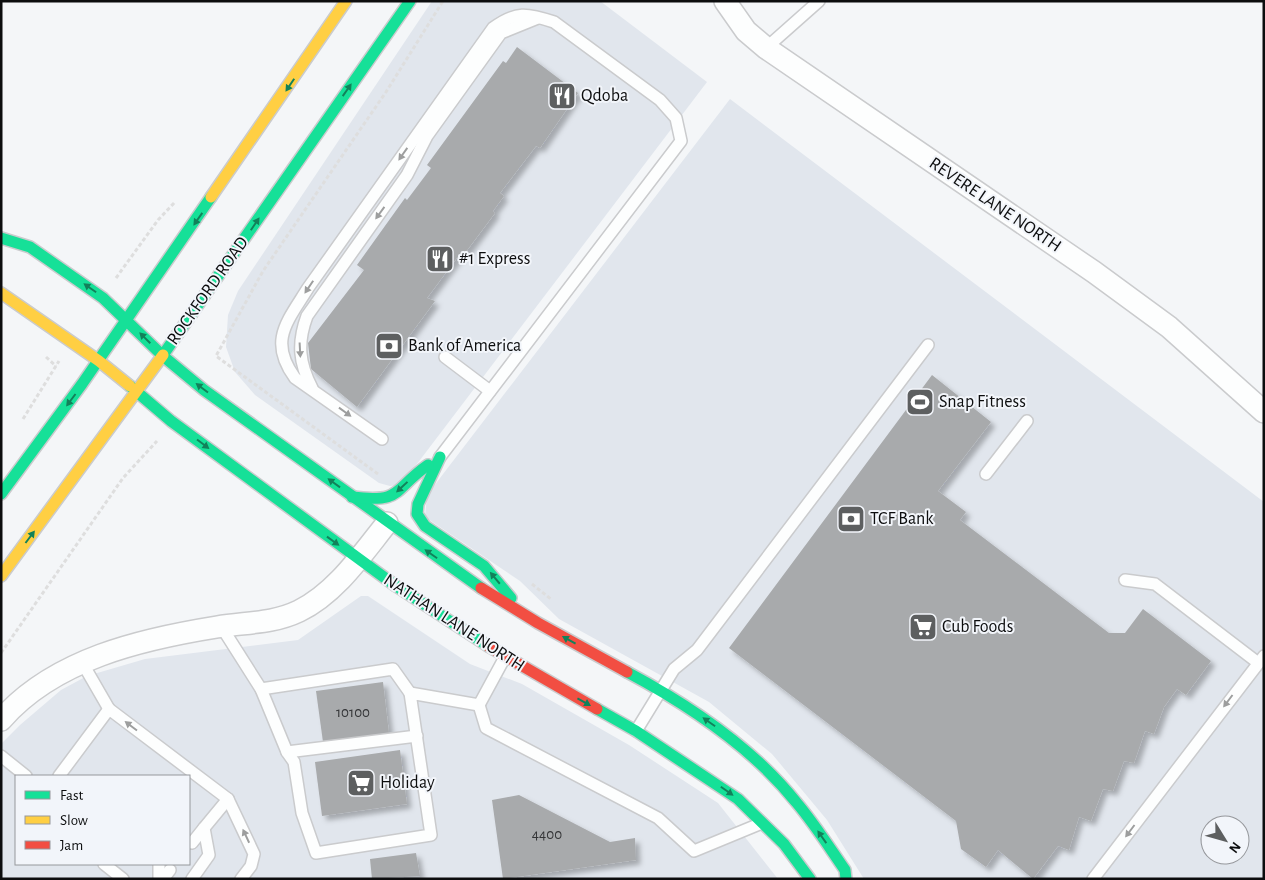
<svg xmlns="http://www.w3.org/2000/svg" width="1265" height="880" font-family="'Alegreya Sans',sans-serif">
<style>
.built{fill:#e1e6ed;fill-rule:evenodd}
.building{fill:#a8aaac;filter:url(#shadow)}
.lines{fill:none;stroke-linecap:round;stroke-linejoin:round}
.lane-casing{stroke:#cacbcd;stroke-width:14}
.street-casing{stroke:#cacbcd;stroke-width:24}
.fast-casing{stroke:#cacbcd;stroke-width:14}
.slow-casing{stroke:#cacbcd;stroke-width:14}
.jam-casing{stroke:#cacbcd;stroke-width:14}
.path{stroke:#dedede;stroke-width:3;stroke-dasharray:4 2.5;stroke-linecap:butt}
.lane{stroke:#fdfefe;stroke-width:11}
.street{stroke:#fdfefe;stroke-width:21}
.fast{stroke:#16e098;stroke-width:11}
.slow{stroke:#ffcf43;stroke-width:11}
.jam{stroke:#f24e42;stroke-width:11}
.oneway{fill:#12815a}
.oneway2{fill:#9d9e9e}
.labels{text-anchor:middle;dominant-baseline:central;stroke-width:4;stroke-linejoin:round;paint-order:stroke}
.number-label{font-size:15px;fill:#333436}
.poi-label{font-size:18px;fill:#0c0d0e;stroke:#f2f5fa;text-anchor:start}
.street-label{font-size:18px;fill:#0c0d0e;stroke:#f2f5fa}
</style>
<defs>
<filter id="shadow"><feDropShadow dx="4.5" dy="4.5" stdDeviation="2.5" flood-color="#0004"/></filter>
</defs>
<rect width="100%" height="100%" fill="#f4f6f8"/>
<g class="built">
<polygon points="432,1 600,1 707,82 401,485 390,486 379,483 255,395 235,372 226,347 228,315 238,291"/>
<path d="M730 99 1264 502V879H864L827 820 772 754 709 702 559 619 520 581 425 517 427 495ZM1210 825H1240V855H1210Z"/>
<path d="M361 596H368L470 664 522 684 629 745 718 803 778 879H1V744L20 725 61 690 87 676 145 659 298 640ZM16 776H189V864H16Z"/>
</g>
<g class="building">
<polygon points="517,47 578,93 540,148 536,146 500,193 504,196 493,211 495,213 465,253 462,251 427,298 435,301 357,407 311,369 308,343 364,270 357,265 405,198 407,200 431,168 427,165 503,61 506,63"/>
<polygon points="932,375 991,422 938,491 966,512 960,520 1109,633 1125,633 1143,609 1211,661 1186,695 1177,689 1164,707 1154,734 1145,731 1134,763 1124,761 1113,791 1103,789 1091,821 1079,817 1069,850 1058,846 1033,879 998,850 986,867 961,849 956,821 729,648"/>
<polygon points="383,682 389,733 323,742 316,691"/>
<polygon points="400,750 407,804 322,816 315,762"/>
<polygon points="519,795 610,842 635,838 636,860 503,879 492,800"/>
<polygon points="416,853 420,876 372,879 370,859"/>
</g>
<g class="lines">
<defs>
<g id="lane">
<polyline points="766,48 819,1"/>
<polyline points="445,357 490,391"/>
<path d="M312 388C299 363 297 343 307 316L407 175 427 136 501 33 538 18"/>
<path d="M382 439 295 378C268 341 287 322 308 288L493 28C516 11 527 13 554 22L660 100 676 118 681 141 440 457"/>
<polyline points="986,474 1027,421"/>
<polyline points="1125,580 1155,584 1257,662"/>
<polyline points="221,626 261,689 287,752 294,762 302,813 316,853 431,835 410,693 479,705 505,657"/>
<polyline points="83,664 109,709"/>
<polyline points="261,689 393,669 410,693"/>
<polyline points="479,705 486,728 658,818 694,851 762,823"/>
<polyline points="636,731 674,669 697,650 928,345"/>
<polyline points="287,752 417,736"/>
<polyline points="1,756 26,776"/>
<polyline points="59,776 109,709 228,799 254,854 251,866 241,879"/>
<polyline points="192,843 204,828"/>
<polyline points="104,864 123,879"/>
<polyline points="159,864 159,879"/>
<polyline points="163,879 170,870"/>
<polyline points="192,879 209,855 204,828 228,799"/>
<polyline points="1093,879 1264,656"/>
</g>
<g id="street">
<polyline points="725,1 746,31 766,48 1094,272 1169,327 1264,412"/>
<path d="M1 720C54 659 142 639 217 627 246 622 272 624 299 611 336 593 362 554 387 523"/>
</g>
<g id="fast">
<polyline points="1,238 30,247 103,298 163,356 204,390 481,588"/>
<polyline points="163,355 410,1"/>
<polyline points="130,386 171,421 396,586 488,646"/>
<polyline points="440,457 418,504 417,514 425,526 484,566 511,598"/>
<polyline points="1,494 82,384 211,197"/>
<path d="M352 497C404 503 392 490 428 465"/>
<path d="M627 672C687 704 753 748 796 802 814 823 829 847 845 870L846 879"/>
<polyline points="597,709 636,731 738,799 784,844 810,879"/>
</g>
<g id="slow">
<polyline points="211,197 346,1"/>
<polyline points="1,293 99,361 130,386"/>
<polyline points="1,576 163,355"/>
</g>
<g id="jam">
<polyline points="481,588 538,623 627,672"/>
<polyline points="488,646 597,709"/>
</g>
</defs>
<use href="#lane" class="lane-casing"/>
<use href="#street" class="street-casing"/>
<use href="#fast" class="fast-casing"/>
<use href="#slow" class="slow-casing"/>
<use href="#jam" class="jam-casing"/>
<g class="path">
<polyline points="116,278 158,220 175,202"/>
<polyline points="46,357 56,366"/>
<polyline points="23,419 59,361"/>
<polyline points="378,474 216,356 263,271 386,92 443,1"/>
<polyline points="532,584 552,600"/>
<polyline points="1,653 123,478 157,441"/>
</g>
<use href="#lane" class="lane"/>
<use href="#street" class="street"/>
<use href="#fast" class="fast"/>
<use href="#slow" class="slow"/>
<use href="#jam" class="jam"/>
</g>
<defs><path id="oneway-solid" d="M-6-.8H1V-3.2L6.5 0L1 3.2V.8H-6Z" transform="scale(1.25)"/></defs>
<g class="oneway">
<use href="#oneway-solid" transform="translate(290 85) rotate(124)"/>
<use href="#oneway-solid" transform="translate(347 90) rotate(-55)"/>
<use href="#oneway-solid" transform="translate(198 219) rotate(125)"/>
<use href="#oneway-solid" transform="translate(255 224) rotate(-56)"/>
<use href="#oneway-solid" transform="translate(90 288) rotate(-145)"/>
<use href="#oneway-solid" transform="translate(145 338) rotate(-135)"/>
<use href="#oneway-solid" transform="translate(202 388) rotate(-143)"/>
<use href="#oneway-solid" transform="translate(71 400) rotate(127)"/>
<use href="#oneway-solid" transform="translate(203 444) rotate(37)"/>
<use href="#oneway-solid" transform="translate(334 483) rotate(-144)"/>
<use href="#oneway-solid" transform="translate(402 487) rotate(137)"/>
<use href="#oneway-solid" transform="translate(30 537) rotate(-53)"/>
<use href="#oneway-solid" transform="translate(333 541) rotate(36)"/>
<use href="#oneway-solid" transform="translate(431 554) rotate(-145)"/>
<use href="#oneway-solid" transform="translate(495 578) rotate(-130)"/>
<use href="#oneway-solid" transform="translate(569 640) rotate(-151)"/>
<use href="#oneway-solid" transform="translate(584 702) rotate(29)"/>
<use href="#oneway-solid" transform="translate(709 722) rotate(-145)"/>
<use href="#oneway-solid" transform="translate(727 791) rotate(35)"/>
<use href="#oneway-solid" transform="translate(822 837) rotate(-125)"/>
</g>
<g class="oneway2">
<use href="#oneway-solid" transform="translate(403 154) rotate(125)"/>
<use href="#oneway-solid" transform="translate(380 213) rotate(126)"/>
<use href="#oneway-solid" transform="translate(309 287) rotate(124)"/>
<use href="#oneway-solid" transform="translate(300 350) rotate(87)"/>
<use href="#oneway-solid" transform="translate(345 412) rotate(36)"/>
<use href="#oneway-solid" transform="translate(1228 701) rotate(127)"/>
<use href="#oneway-solid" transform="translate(131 726) rotate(-143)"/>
<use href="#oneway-solid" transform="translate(1130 831) rotate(127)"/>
<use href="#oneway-solid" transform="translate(246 836) rotate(-115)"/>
</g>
<defs>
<symbol id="restaurant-square" viewBox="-11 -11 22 22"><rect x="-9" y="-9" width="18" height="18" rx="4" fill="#5d5f60" stroke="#f2f5fa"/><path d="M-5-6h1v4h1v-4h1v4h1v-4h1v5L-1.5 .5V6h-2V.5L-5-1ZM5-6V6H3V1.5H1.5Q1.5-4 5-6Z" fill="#fff"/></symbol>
<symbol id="bank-square" viewBox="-11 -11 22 22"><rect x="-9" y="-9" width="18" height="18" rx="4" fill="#5d5f60" stroke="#f2f5fa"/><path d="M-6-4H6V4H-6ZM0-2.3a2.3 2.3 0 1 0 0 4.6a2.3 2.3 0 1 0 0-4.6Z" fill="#fff"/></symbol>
<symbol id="stadium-square" viewBox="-11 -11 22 22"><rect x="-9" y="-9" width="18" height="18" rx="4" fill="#5d5f60" stroke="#f2f5fa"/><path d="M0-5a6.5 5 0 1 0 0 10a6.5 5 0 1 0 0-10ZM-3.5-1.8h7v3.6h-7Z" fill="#fff"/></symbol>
<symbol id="supermarket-square" viewBox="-11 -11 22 22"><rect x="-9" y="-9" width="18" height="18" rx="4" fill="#5d5f60" stroke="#f2f5fa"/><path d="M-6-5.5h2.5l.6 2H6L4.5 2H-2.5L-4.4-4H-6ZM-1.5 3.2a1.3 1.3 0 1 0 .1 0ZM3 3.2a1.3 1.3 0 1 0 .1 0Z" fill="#fff"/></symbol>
</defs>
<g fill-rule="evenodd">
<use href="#restaurant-square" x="546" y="80" width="32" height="32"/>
<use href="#restaurant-square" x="424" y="243" width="32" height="32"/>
<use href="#bank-square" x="373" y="330" width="32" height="32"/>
<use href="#stadium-square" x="904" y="386" width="32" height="32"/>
<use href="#bank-square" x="835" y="503" width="32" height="32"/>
<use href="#supermarket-square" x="907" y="611" width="32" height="32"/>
<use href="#supermarket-square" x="345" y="767" width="32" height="32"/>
</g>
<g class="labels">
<g class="number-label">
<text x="353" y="712">10100</text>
<text x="547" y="834">4400</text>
</g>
<g class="poi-label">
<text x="581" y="96">Qdoba</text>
<text x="459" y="259">#1 Express</text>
<text x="408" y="346">Bank of America</text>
<text x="939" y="402">Snap Fitness</text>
<text x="870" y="519">TCF Bank</text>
<text x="942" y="627">Cub Foods</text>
<text x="380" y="783">Holiday</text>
</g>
<g class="street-label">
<text transform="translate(995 205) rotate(34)">REVERE LANE NORTH</text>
<text transform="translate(208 291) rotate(-55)">ROCKFORD ROAD</text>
<text transform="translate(454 623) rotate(33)">NATHAN LANE NORTH</text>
</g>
</g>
<rect width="1265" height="880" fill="none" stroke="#0c0d0e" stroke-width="5"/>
<rect x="15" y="775" width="175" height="90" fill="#f2f5fa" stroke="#96989c"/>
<rect x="25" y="791" width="25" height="8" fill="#16e098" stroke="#96989c"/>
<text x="60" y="800" font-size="15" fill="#0c0d0e">Fast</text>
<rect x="25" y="816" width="25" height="8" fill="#ffcf43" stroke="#96989c"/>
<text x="60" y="825" font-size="15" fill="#0c0d0e">Slow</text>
<rect x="25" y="841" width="25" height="8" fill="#f24e42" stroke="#96989c"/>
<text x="60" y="850" font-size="15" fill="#0c0d0e">Jam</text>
<g transform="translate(1225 840) rotate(127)"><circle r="24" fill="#f2f5fa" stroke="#96989c"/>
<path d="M0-4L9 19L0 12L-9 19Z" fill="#5d5f60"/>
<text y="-8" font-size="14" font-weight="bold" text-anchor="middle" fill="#0c0d0e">N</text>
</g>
</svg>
